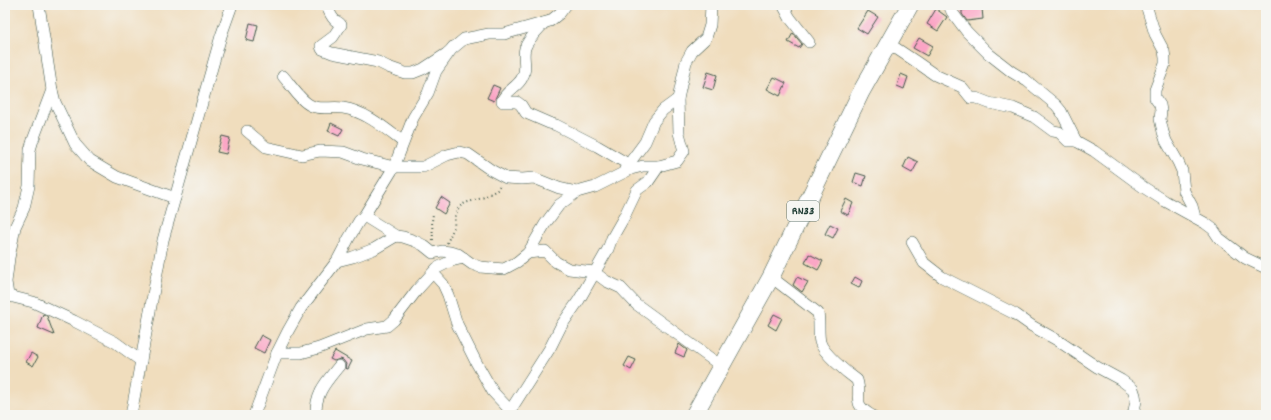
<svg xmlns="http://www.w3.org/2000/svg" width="1271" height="420" font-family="Dekko,sans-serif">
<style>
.building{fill:#fba4c5}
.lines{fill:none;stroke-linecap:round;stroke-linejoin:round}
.minor-casing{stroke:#3e5549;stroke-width:12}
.primary-casing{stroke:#3e5549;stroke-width:18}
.path{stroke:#3e5549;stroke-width:2;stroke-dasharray:1 3;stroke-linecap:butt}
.minor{stroke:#fff;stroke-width:11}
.primary{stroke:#fff;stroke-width:17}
.labels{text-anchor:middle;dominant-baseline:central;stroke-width:4;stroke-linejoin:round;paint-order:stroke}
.shield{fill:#f6f6f2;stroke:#60746d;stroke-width:1}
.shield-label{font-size:12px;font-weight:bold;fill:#1f3d34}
</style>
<rect width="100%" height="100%" fill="#f6f6f2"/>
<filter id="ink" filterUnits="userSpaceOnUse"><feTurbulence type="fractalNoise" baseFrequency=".025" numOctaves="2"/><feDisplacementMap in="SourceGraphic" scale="8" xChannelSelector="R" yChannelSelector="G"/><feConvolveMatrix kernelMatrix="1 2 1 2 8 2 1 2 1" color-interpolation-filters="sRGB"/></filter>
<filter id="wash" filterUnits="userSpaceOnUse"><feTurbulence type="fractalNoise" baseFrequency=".012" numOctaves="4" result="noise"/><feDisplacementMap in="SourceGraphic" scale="16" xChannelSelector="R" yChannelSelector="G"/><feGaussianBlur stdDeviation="0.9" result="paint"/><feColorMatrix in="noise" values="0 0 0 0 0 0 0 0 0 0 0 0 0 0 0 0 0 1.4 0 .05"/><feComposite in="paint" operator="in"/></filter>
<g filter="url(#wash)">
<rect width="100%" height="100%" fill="#f0ddbd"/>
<g id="blocks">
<g class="building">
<polygon points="982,8 983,19 967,21 962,14 962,10"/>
<polygon points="936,9 947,17 938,31 927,24"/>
<polygon points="868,11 878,17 867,34 857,28"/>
<polygon points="250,23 258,25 254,42 246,40"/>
<polygon points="793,33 802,44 799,48 788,42"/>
<polygon points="919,38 933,46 927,56 913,48"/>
<polygon points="708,72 717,75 713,90 703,87"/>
<polygon points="901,74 908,77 904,89 897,86"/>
<polygon points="774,77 786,83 780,96 767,89"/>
<polygon points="493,85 500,88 494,101 487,98"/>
<polygon points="331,123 343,129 339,136 328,131"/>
<polygon points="222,136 230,138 226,154 217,152"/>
<polygon points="908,157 918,162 912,173 903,168"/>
<polygon points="856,173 866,176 863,186 853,182"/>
<polygon points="441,197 450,203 444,214 435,208"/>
<polygon points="846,199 853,203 848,215 840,211"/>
<polygon points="830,224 838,228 833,238 825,234"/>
<polygon points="809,254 823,261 818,270 805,263"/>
<polygon points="797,277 808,282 802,292 793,285"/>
<polygon points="855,277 862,281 859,288 851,284"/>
<polygon points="43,314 47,316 54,335 38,328"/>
<polygon points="774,314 782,318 776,330 768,325"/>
<polygon points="261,335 270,340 264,353 254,348"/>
<polygon points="679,344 687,350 684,357 675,353"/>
<polygon points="335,351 352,361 348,369 345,368 346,364 343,360 340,359 334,361 330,359"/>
<polygon points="31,353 38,357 33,366 26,362"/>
<polygon points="629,357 636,360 631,370 624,366"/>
</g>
</g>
</g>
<g filter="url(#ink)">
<use href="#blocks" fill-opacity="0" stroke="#3e5549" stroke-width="1"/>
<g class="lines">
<defs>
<g id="minor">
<polyline points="39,5 52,90 55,102 75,144 90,161 117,177 175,198"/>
<path d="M326 5C329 10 331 18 336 21 338 22 340 23 341 25L333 37 321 46 322 49 332 53 378 62 388 67 405 73H413L423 69 446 54 464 39 489 34H504L550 21 560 13 566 5"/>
<polyline points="783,5 790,18 809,42"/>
<polyline points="949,5 952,12 967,32 989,54 1012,72 1027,81 1056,105 1061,111 1076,141"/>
<polyline points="1146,5 1155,34 1164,51 1165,58 1165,64 1155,90 1155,98 1160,105 1161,111 1160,119 1163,132 1166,141 1178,162 1182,171 1184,191 1192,206 1195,217"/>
<path d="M544 23C538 30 528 39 525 48 522 58 528 68 522 78 518 87 505 91 502 101L503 102H517L521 105 526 113 549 123 556 125 597 146 628 164"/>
<polyline points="888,43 915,61 935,75 962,87 971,98 976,98 989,103 1013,108 1034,117 1053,131 1059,132 1068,141 1076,141 1094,151 1143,187 1165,201 1205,223 1213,229 1219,238 1245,258 1266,268"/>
<path d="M283 76C291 85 301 102 312 106 321 110 333 106 343 108 365 111 386 129 403 142"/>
<polyline points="247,131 266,147 302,155 320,151 343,152 362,159 394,167 423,167 447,155 459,152 468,154 491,170 506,178 522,179 534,178 559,188 577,192"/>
<polyline points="625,169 645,142 654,121 663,110 678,99"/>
<polyline points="364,216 396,236 403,237 415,241 423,245 433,253 442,251 450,252 458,254 472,264 480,267 504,269 517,262 528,253 545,224 559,205 577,192 595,187 631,169 643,166 659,166 677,161 684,151 679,133 678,99 686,62 692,51 706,38 710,25 711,5"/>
<polyline points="912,242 924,263 942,277 1015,314 1032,326 1057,340 1097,367 1121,380 1133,389 1135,395 1136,401 1133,415"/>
<polyline points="528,253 545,251 556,262 569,269 594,272 606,281 621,288 636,304 721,366"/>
<polyline points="337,261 353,257 374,249 396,236"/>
<polyline points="433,273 443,284 448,295 457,324 476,362 493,392 508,408 509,415"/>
<path d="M771 277 818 313C820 323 818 333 820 342 823 353 847 373 857 380 863 398 850 402 871 415"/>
<polyline points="5,295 33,302 74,321 115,342 141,361"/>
<polyline points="5,299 8,295 6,282 9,258 15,227 24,208 29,186 30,150 33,140 52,90"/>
<polyline points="277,353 301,353 319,348 367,329 387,326 394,320 417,290 437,268 451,261 464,258"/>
<polyline points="508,414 550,348 561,326 579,300 608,249 612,238 624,217 637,190 648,182 659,166"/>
<polyline points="131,415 163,240 221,36 232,5"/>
<polyline points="254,415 277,353 288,331 301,308 337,261 349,238 359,221 364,216 394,167 413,118 428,93 436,71 453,47"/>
<path d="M316 415C315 393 326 382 339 366"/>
</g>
<polyline id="primary" points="694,415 771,277 861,92 910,5"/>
</defs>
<use href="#minor" class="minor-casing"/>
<use href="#primary" class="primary-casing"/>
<g class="path">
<polyline points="433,240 432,221 433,214"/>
<polyline points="447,243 454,227 455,216 459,207 465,203 482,198 497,190 500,185"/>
</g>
<use href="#minor" class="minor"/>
<use href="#primary" class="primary"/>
</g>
</g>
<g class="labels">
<rect class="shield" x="787" y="201" width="32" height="20" rx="3"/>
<g class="shield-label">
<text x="803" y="211">RN33</text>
</g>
</g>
<rect width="1271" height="420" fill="none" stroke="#f6f6f2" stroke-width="20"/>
</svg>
